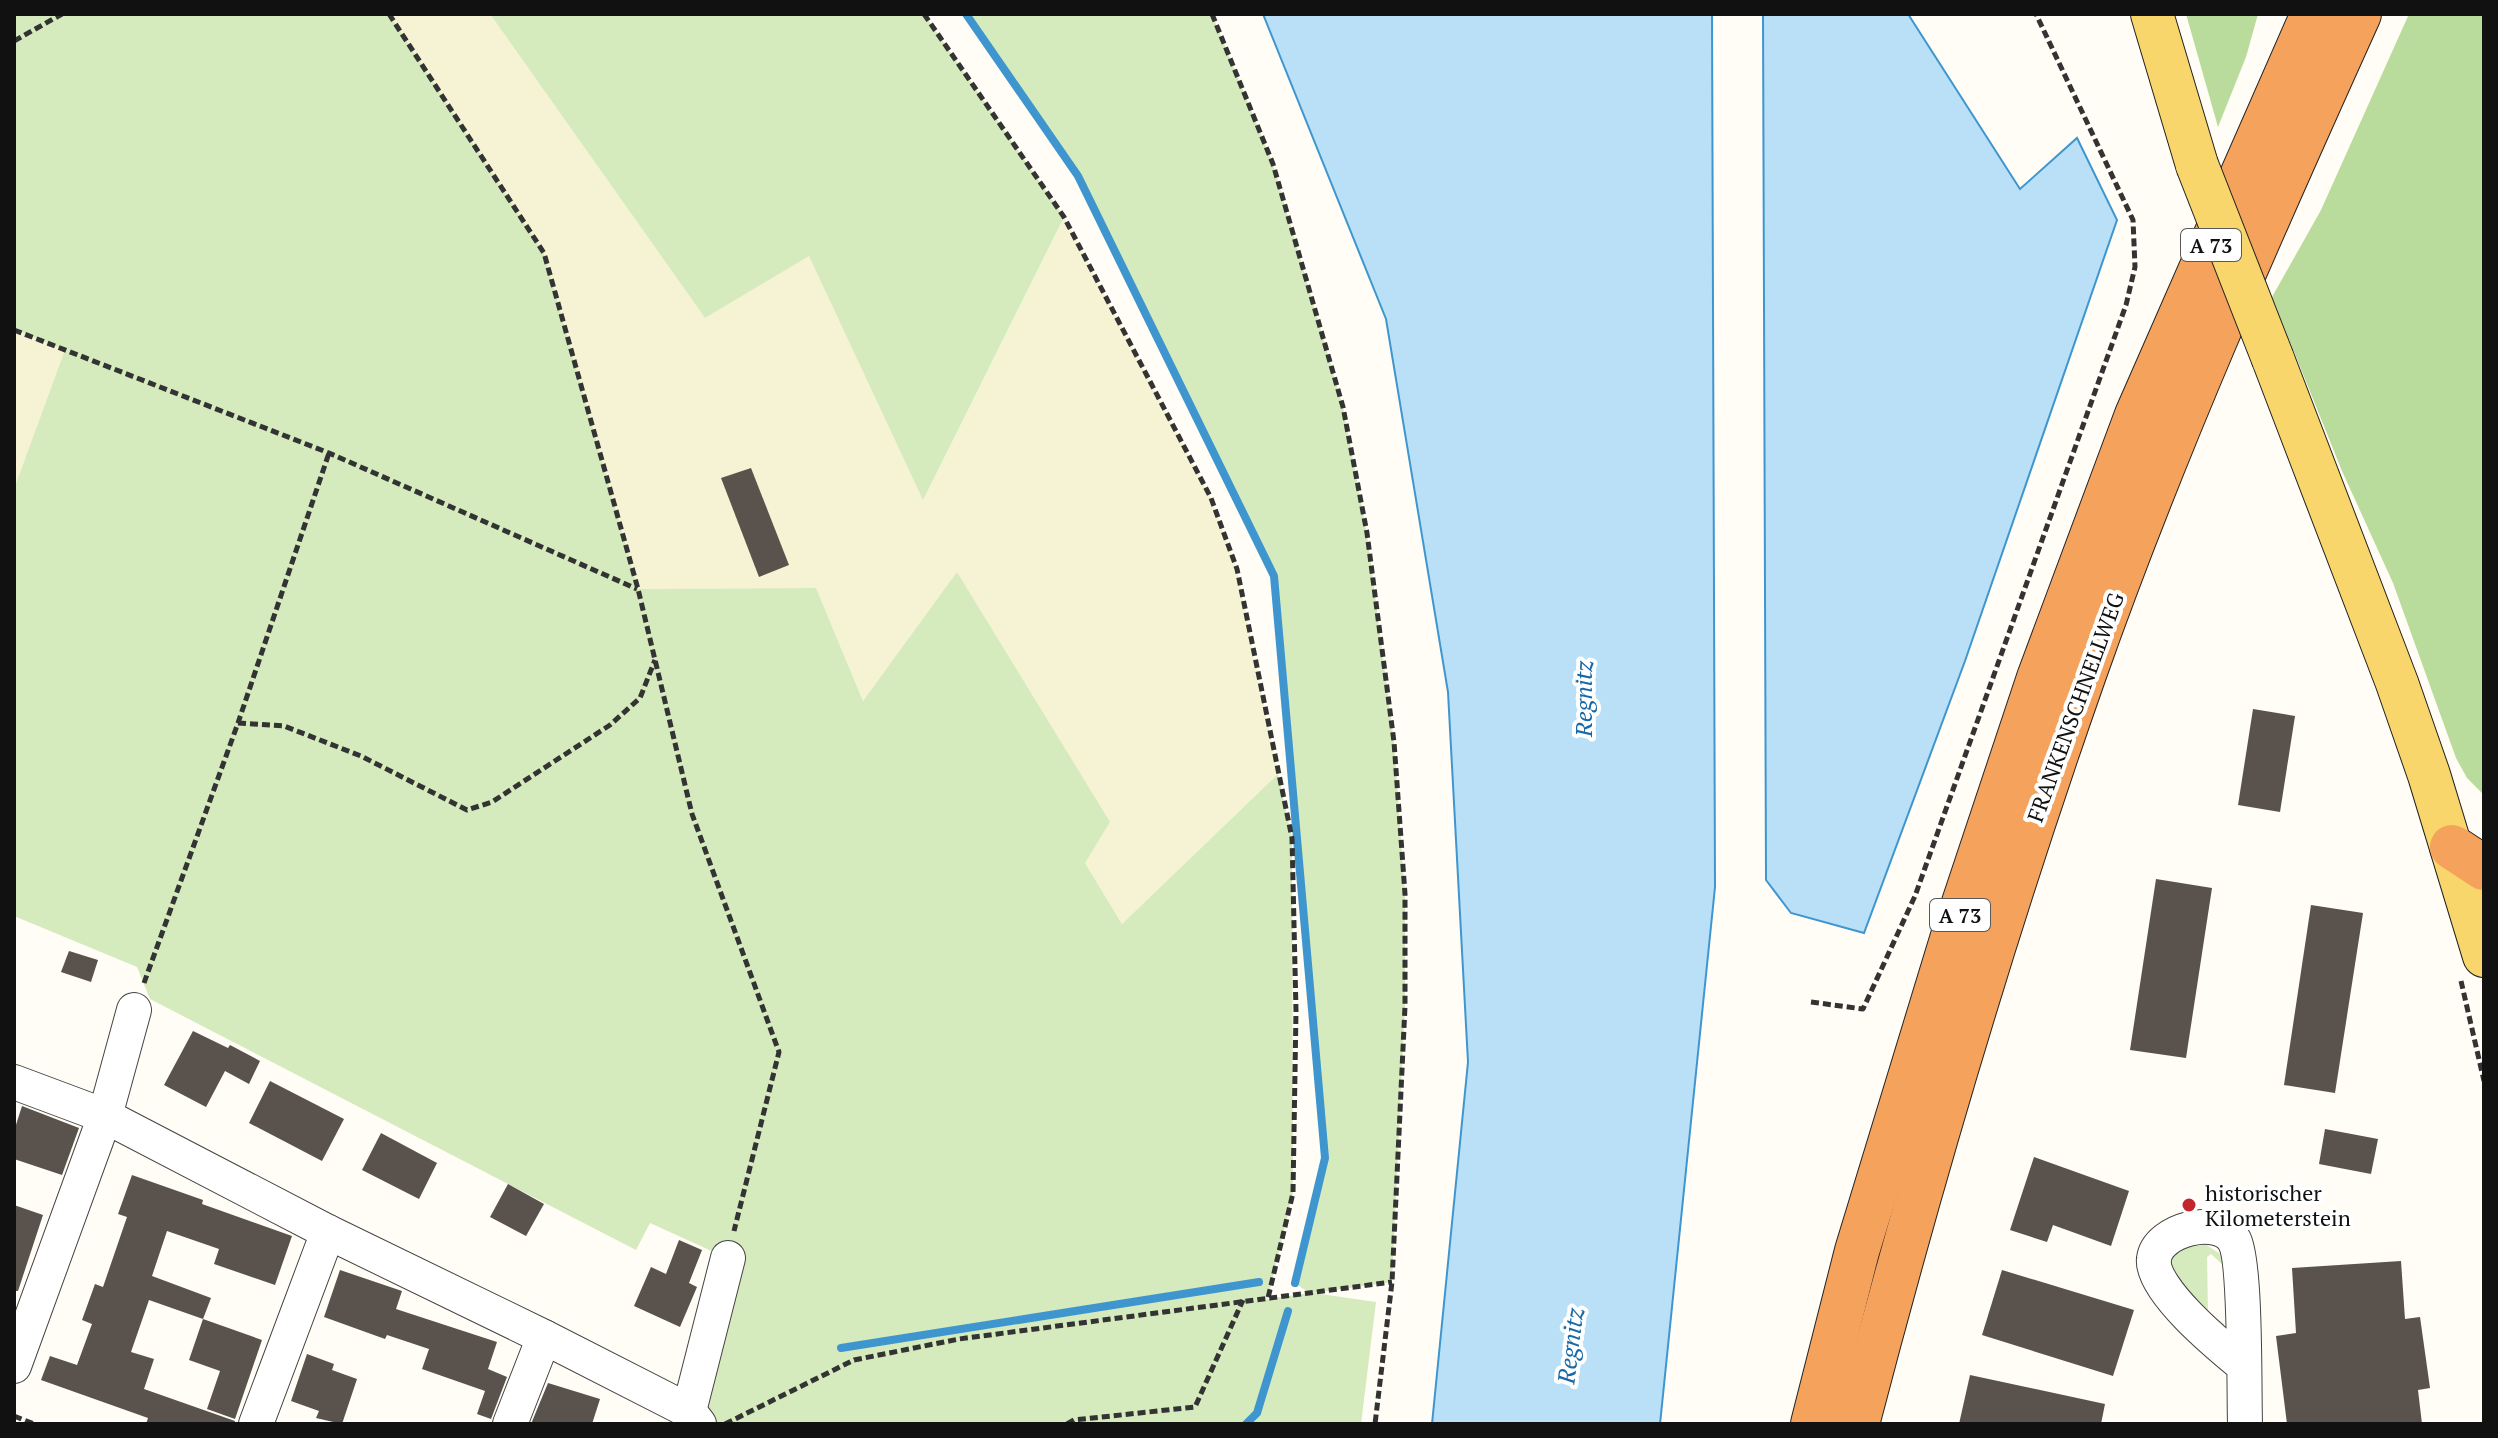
<svg xmlns="http://www.w3.org/2000/svg" width="2498" height="1438" font-family="'PT Serif',serif">
<style>
.farmland{fill:#f6f3d4}
.green{fill:#d5ebbd}
.forest{fill:#b9dc9c}
.water{fill:#b9e0f7;stroke:#3f96cf;stroke-width:2}
.lines{fill:none;stroke-linecap:round;stroke-linejoin:round}
.stream{stroke:#3f96cf;stroke-width:8}
.building{fill:#5a524d}
.minor-casing{stroke:#444;stroke-width:36}
.major-casing{stroke:#222;stroke-width:44}
.highway-casing{stroke:#222;stroke-width:46}
.path{stroke:#333;stroke-width:5;stroke-dasharray:8 4;stroke-linecap:butt}
.minor{stroke:#fff;stroke-width:34}
.major{stroke:#f9d66b;stroke-width:42}
.highway{stroke:#f5a25d;stroke-width:44}
.major-bridge-casing{stroke:#222;stroke-width:44;stroke-linecap:butt}
.major-bridge{stroke:#f9d66b;stroke-width:42}
.poi-dot{fill:#c4262e;stroke:#fff;stroke-width:3}
.labels{text-anchor:middle;dominant-baseline:central;stroke-width:8;stroke-linejoin:round;paint-order:stroke}
.shield{fill:#fff;stroke:#585858;stroke-width:2}
.shield-label{font-size:20px;font-weight:bold;fill:#111}
.street-label{font-size:22px;fill:#111;stroke:#fff}
.poi-label{font-size:22px;fill:#111;stroke:#fff;text-anchor:start}
.water-label{font-size:24px;font-style:italic;fill:#1768a6;stroke:#fff}
</style>
<rect width="100%" height="100%" fill="#fffdf5"/>
<g class="farmland">
<polygon points="389,14 490,14 705,318 809,255 923,499 1064,217 1211,498 1237,569 1278,774 1122,924 1085,863 958,573 863,701 816,588 638,589 544,253"/>
<polygon points="15,330 66,350 14,489 14,334"/>
</g>
<g class="green">
<polygon points="14,14 389,14 544,253 638,589 816,588 863,701 957,572 1110,822 1085,863 1122,924 1278,774 1292,838 1293,1193 1268,1298 1255,1301 1309,1293 1295,1283 1325,1158 1274,576 1078,176 966,14 1212,14 1273,164 1343,407 1367,533 1394,742 1405,894 1405,1006 1392,1282 1314,1293 1376,1302 1361,1424 699,1424 727,1258 650,1223 636,1250 150,999 137,967 14,916 14,489 65,350 16,330 14,334"/>
<polygon points="490,14 924,14 1064,217 923,500 809,256 705,318"/>
<path d="M2202 1242 2220 1254 2223 1265 2211 1254 2207 1257 2208 1313 2224 1324V1329C2210 1316 2151 1271 2178 1250 2184 1246 2195 1245 2202 1242Z"/>
</g>
<g class="forest">
<polygon points="2186,14 2258,14 2246,57 2218,127"/>
<polygon points="2409,14 2484,14 2484,795 2467,778 2456,758 2393,583 2342,471 2272,297 2321,210"/>
</g>
<g class="water">
<polygon points="1263,14 1712,14 1715,887 1660,1424 1432,1424 1468,1062 1448,692 1386,319"/>
<polygon points="1763,14 1908,14 2020,189 2077,138 2117,220 1965,661 1864,933 1791,913 1766,880"/>
</g>
<g class="lines">
<g class="stream">
<polyline points="966,14 1078,176 1274,576 1325,1158 1295,1283"/>
<polyline points="841,1348 1259,1282"/>
<polyline points="1246,1424 1257,1413 1288,1311"/>
</g>
</g>
<g class="building">
<polygon points="751,468 789,565 759,577 721,478"/>
<polygon points="2253,709 2295,716 2280,812 2238,805"/>
<polygon points="2156,879 2212,888 2186,1058 2130,1050"/>
<polygon points="2311,905 2363,913 2335,1093 2284,1085"/>
<polygon points="69,951 98,960 91,982 61,972"/>
<polygon points="193,1031 228,1048 230,1045 260,1061 249,1084 225,1071 206,1107 164,1085"/>
<polygon points="270,1081 344,1119 322,1161 249,1123"/>
<polygon points="22,1106 79,1128 62,1175 14,1159 14,1131"/>
<polygon points="2325,1129 2378,1139 2371,1174 2319,1164"/>
<polygon points="381,1133 437,1163 419,1199 362,1170"/>
<polygon points="2034,1157 2129,1191 2111,1246 2053,1225 2047,1242 2010,1230"/>
<polygon points="132,1175 203,1200 202,1204 292,1236 275,1285 214,1264 219,1249 167,1231 152,1276 211,1298 203,1319 149,1300 131,1352 154,1359 144,1389 235,1421 234,1424 146,1424 148,1418 41,1380 50,1356 77,1365 92,1324 82,1320 95,1284 103,1287 127,1217 118,1214"/>
<polygon points="508,1184 544,1204 526,1236 490,1217"/>
<polygon points="14,1205 43,1215 18,1291 14,1291"/>
<polygon points="679,1240 702,1250 689,1283 697,1287 680,1327 634,1306 651,1267 666,1274"/>
<polygon points="2401,1261 2405,1319 2420,1317 2430,1388 2418,1390 2422,1424 2287,1424 2276,1336 2296,1333 2292,1268"/>
<polygon points="340,1270 402,1291 396,1309 497,1342 488,1369 507,1377 491,1419 477,1414 485,1391 422,1369 429,1349 387,1335 385,1339 324,1317"/>
<polygon points="2002,1270 2134,1310 2113,1376 1982,1335"/>
<polygon points="203,1319 262,1340 235,1419 207,1409 220,1371 189,1360"/>
<polygon points="307,1354 334,1364 332,1370 357,1379 342,1424 316,1418 319,1411 291,1401"/>
<polygon points="1970,1375 2105,1404 2101,1424 1959,1424"/>
<polygon points="548,1383 600,1399 592,1424 531,1424"/>
</g>
<g class="lines">
<defs>
<g id="minor">
<polyline points="14,1082 105,1116 328,1232 544,1337 689,1411 699,1424"/>
<path d="M2243 1365C2221 1347 2150 1289 2154 1259 2157 1230 2218 1214 2234 1240 2246 1260 2244 1392 2245 1424"/>
<polyline points="14,1366 105,1116 134,1010"/>
<polyline points="689,1411 728,1258"/>
<polyline points="256,1424 328,1232"/>
<polyline points="510,1424 544,1337"/>
</g>
<g id="major">
<polyline points="2152,14 2197,165"/>
<polyline points="2273,359 2397,683 2429,775 2484,956"/>
</g>
<g id="highway">
<polyline points="2452,847 2484,868"/>
<polyline points="1813,1424 1857,1251 1954,933 2039,678 2137,415 2313,14"/>
<path d="M1857 1424C1923 1171 1997 921 2084 674 2163 450 2261 231 2359 14"/>
</g>
</defs>
<use href="#minor" class="minor-casing"/>
<use href="#major" class="major-casing"/>
<use href="#highway" class="highway-casing"/>
<g class="path">
<polyline points="389,14 544,253 638,589 692,814 779,1052 734,1231"/>
<polyline points="924,14 1064,217 1211,498 1237,569 1292,838 1296,1011 1293,1193 1268,1298"/>
<polyline points="1212,14 1273,164 1343,407 1367,533 1394,742 1405,894 1405,1006 1392,1282 1375,1424"/>
<polyline points="14,41 62,14"/>
<polyline points="14,330 329,453 637,589"/>
<polyline points="238,723 284,726 361,756 467,810 492,802 610,725 640,698 655,660"/>
<polyline points="2461,981 2484,1081"/>
<polyline points="144,983 238,723 329,453"/>
<polyline points="1811,1002 1863,1009 1915,896 2126,305 2135,267 2133,220 2036,14"/>
<polyline points="14,1416 34,1424"/>
<polyline points="725,1424 854,1360 959,1339 1392,1282"/>
<polyline points="1067,1424 1074,1420 1195,1407 1243,1300"/>
</g>
<use href="#minor" class="minor"/>
<use href="#major" class="major"/>
<use href="#highway" class="highway"/>
<defs>
<polyline id="major-bridge" points="2197,165 2273,359"/>
</defs>
<use href="#major-bridge" class="major-bridge-casing"/>
<use href="#major-bridge" class="major-bridge"/>
</g>
<circle class="poi-dot" cx="2189" cy="1205" r="8"/>
<g class="labels">
<g class="shield">
<rect x="2181" y="229" width="60" height="32" rx="6"/>
<rect x="1930" y="899" width="60" height="32" rx="6"/>
</g>
<g class="shield-label">
<text x="2211" y="245">A 73</text>
<text x="1960" y="915">A 73</text>
</g>
<g class="street-label">
<text transform="translate(2075 707) rotate(-70)">FRANKENSCHNELLWEG</text>
</g>
<g class="poi-label">
<text x="2205" y="1192">historischer<tspan x="2205" dy="25">Kilometerstein</tspan></text>
</g>
<g class="water-label">
<text transform="translate(1583 699) rotate(-90)">Regnitz</text>
<text transform="translate(1570 1346) rotate(-83)">Regnitz</text>
</g>
</g>
<rect width="2498" height="1438" fill="none" stroke="#111111" stroke-width="32"/>
</svg>
